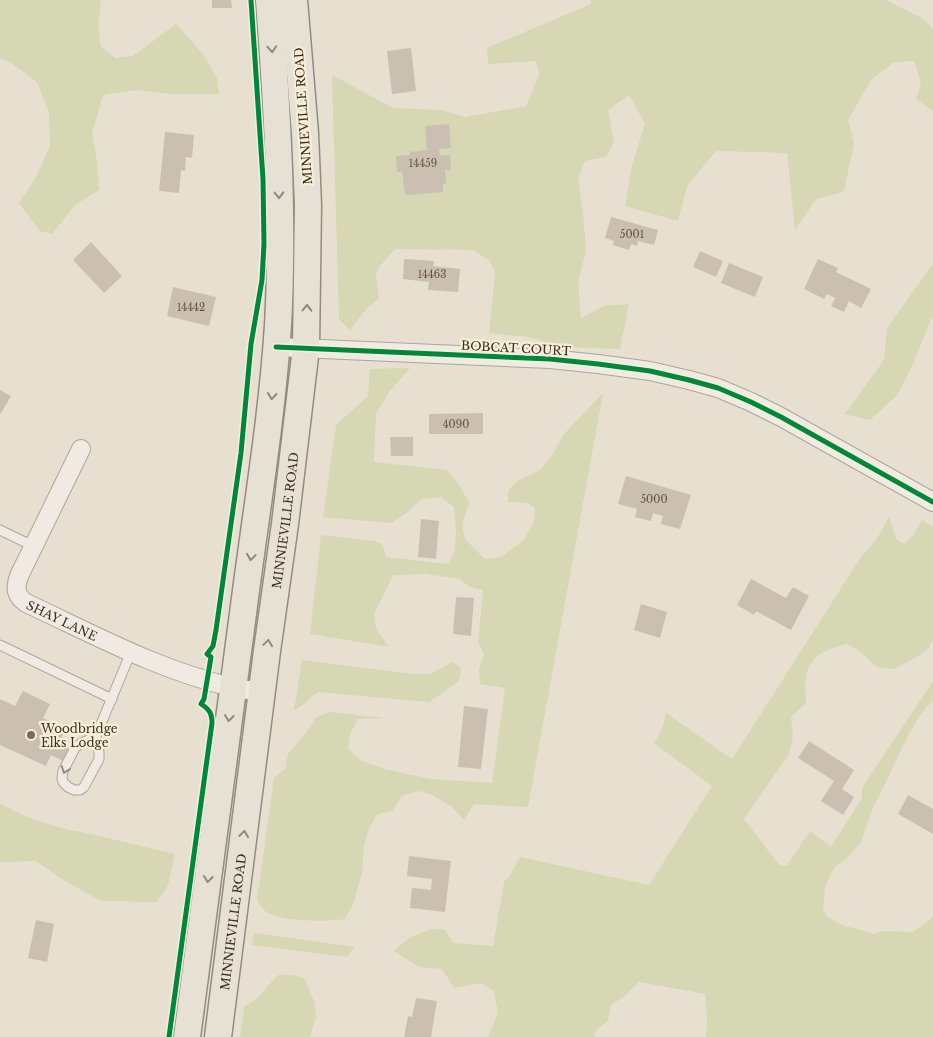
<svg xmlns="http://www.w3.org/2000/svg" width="933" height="1037" font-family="'Libre Baskerville',serif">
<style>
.green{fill:#d6d7b3}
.building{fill:#cbbfb2}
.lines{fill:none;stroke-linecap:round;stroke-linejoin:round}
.lane-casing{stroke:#ada599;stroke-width:11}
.street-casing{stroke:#ada599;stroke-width:20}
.primary-casing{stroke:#928b80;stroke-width:29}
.lane{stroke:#efebe3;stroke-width:9}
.street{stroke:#efebe3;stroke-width:18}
.primary{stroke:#e6e1d4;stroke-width:26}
.cycleway-casing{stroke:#f7eed8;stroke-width:8}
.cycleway{stroke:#00873e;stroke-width:5}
.oneway{stroke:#92887a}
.oneway2{stroke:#968c82}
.poi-dot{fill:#786c5e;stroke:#f7eed8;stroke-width:2}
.labels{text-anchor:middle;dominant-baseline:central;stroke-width:4.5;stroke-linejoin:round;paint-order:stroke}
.number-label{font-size:10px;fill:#605244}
.street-label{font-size:12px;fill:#3d2e20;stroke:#f7eed8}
.poi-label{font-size:12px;fill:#3d2e20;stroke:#f7eed8;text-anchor:start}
</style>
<rect width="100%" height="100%" fill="#e7e0d1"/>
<g class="green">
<polygon points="0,0 101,0 98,29 101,47 115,58 133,56 176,24 203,54 217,78 219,94 170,94 137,90 103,95 92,133 97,161 99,190 75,205 52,234 40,231 19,203 35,179 50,146 49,112 37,82 10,62 0,58"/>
<polygon points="591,0 886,0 925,20 933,29 933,111 916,99 921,82 914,61 894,62 871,80 848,120 854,143 844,192 816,199 795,230 787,153 716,151 687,186 678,221 625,206 632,165 645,124 629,95 608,110 614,142 606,157 585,161 578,179 583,212 586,251 578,282 581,318 604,306 629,304 620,349 561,347 528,337 489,333 495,273 490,261 473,250 395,249 380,266 376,274 379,299 367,308 350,330 339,319 332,75 393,108 441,110 465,117 526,106 539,75 536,61 488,64 487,48 591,4"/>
<polygon points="933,264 933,315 910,371 897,395 870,420 845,414 884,360 887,328"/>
<path d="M410 368 389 392 376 414 374 462 447 470 457 482 469 502 462 525 465 539 485 559 501 557 524 540 534 521 535 508 527 503 508 502V491L517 481 540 470 551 457 564 434 603 393 528 807 474 804 464 820 451 806 432 795 418 791 402 796 392 811 377 814 368 831 364 847 362 872 354 902 345 919C327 922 277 922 264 910 261 907 259 903 257 900L274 778 285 769 288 754 308 730 316 717 330 712 384 718 358 719 350 734 348 749 362 761 385 769 430 779 492 783 505 688 480 684 479 669 484 654 478 642 483 590 470 587 460 579 425 574 393 575 374 614 376 629 389 647 310 634 321 535 375 541 383 545 386 557 448 564 455 550 456 530 454 507 441 497 422 499 405 514 391 523 323 517 336 425 368 396 370 369Z"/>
<path d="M889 517 896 539 904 544 913 536 922 520 933 527V639L929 648 915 658 894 669 877 667 859 651 847 644C830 648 813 653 807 672 804 680 806 694 806 703L791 717 793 736 789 754 744 819 780 866 787 865 810 831 831 847 862 798V788L933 681V701L927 706 917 720 907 738 873 808 861 842 847 858 834 868 825 887 823 908 828 917 842 925 874 934 883 931 913 932 933 917V1037H706L707 1022 705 994 639 982 625 996 611 1005 608 1021 596 1030 594 1037H488L498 1013 494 991 481 983 454 988 442 969 419 967 394 951 410 937 432 929H444L453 943 493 946 504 882 510 875 520 857 649 885 712 786 654 743 662 729 666 713 732 759 861 557C874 544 881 533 889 517Z"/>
<path d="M302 660 412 674H430L453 662 461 668 459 681 429 702 318 692C310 697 302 708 294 710Z"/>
<polygon points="0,804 32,819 65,829 91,834 175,854 168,885 157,902 101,901 65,881 36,861 0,862"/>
<polygon points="254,933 255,933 355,947 347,957 252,945"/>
<polygon points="278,975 294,975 305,979 314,1001 316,1017 310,1037 240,1037 244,1007 257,998"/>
</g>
<g class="building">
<polygon points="212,0 231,0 232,8 212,8"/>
<polygon points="411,48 416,91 392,94 387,51"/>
<polygon points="449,124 451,148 439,149 440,156 450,155 451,170 445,170 446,184 443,184 443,192 405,195 402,171 397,172 396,156 410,155 410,152 427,150 425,126"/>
<polygon points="165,132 194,135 192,158 186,157 185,171 181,170 179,193 159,191"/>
<polygon points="611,217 658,230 654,245 638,241 637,246 631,244 629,250 613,245 614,241 605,238"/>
<polygon points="91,242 122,276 104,293 73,260"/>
<polygon points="700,251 723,261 716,277 693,267"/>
<polygon points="404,259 434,261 433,266 460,269 458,292 428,290 429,282 403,279"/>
<polygon points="818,259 838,268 836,272 871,289 861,308 849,301 844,312 831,306 835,298 827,294 824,299 804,289"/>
<polygon points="729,263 763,277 755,297 721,283"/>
<polygon points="173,287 216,297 209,326 167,316"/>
<polygon points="0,390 11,396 0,415"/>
<polygon points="483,413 483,434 429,434 429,414"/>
<polygon points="390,437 413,437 413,456 391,456"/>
<polygon points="626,476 691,495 680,529 661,524 663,516 653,513 651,521 635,517 637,509 618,504"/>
<polygon points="421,519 439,521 436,559 418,557"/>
<polygon points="751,579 786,598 793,587 809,596 791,630 756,611 754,615 737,605"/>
<polygon points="456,597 474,598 471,636 453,634"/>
<polygon points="641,604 667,612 660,638 634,630"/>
<polygon points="23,691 50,704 43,718 66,728 59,742 69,747 63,761 51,755 46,766 0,745 0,699 15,706"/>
<polygon points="464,706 488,709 481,769 458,767"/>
<polygon points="809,741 854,770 842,789 854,797 843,815 821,801 834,781 798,758"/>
<polygon points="908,795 933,809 933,834 898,814"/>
<polygon points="409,856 451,861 445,912 410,908 412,888 431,890 432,879 407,876"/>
<polygon points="36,920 54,924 47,962 28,958"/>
<polygon points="416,998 437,1001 431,1037 404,1037 408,1016 412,1017"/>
</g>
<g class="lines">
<defs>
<g id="lane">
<polyline points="0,530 33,546"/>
<polyline points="0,645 112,699"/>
<polyline points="96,736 80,744 75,748 63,771 62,778 63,782 68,787 74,790 80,790 84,787 99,759 99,752 96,736 131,652"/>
</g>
<g id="street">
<polyline points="276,347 550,359 598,364 650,371 689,380 718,388 751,402 781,417 933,502"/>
<path id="s1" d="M81 449 19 576C15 588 15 595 26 603 93 634 160 671 232 687 242 690 252 690 262 692"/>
</g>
<g id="primary">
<path d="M187 1037C206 893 225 749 244 606 256 512 272 419 278 325 284 218 277 107 269 0"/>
<path id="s2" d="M218 1037 267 651 285 524 306 348 308 205 305 133 294 0"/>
</g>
</defs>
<use href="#lane" class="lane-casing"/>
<use href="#street" class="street-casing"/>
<use href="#primary" class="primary-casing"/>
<use href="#lane" class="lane"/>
<use href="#street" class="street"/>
<use href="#primary" class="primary"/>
<defs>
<g id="cycleway">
<polyline points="276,347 550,359 598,364 650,371 689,380 718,388 751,402 781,417 933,502"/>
<path d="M169 1037 212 723C212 713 209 709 201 704L204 699 211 657 207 654 213 646 216 630 241 453 251 344 262 280 264 244 263 179 251 0"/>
</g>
</defs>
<use href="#cycleway" class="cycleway-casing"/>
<use href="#cycleway" class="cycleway"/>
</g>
<defs><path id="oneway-chevron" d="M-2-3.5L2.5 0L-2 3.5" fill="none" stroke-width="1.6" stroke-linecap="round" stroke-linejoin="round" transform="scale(1.25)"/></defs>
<g class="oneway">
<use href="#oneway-chevron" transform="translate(272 49) rotate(86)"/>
<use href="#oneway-chevron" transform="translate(279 195) rotate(89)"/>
<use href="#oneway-chevron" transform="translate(307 308) rotate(-89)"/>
<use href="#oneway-chevron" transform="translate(272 396) rotate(96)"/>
<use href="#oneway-chevron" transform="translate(251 557) rotate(98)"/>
<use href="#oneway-chevron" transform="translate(268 643) rotate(-82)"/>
<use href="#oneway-chevron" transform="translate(229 718) rotate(97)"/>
<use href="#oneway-chevron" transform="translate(244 834) rotate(-83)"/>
<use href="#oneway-chevron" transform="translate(208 879) rotate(97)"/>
</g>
<use class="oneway2" href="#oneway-chevron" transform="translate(65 770) rotate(110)"/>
<circle class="poi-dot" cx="31" cy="735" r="5"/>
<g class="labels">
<g class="number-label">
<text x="423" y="163">14459</text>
<text x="632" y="234">5001</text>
<text x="432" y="274">14463</text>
<text x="191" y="307">14442</text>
<text x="456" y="424">4090</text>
<text x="654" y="499">5000</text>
</g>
<g class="street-label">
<text transform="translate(303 116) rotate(-94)">MINNIEVILLE ROAD</text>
<text transform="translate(516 348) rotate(3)">BOBCAT COURT</text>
<text stroke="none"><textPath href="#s2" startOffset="521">MINNIEVILLE ROAD</textPath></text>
<text stroke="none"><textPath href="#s1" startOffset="212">SHAY LANE</textPath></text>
<text stroke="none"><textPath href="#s2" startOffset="116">MINNIEVILLE ROAD</textPath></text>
</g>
<g class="poi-label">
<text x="41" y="728">Woodbridge<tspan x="41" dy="14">Elks Lodge</tspan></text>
</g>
</g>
</svg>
